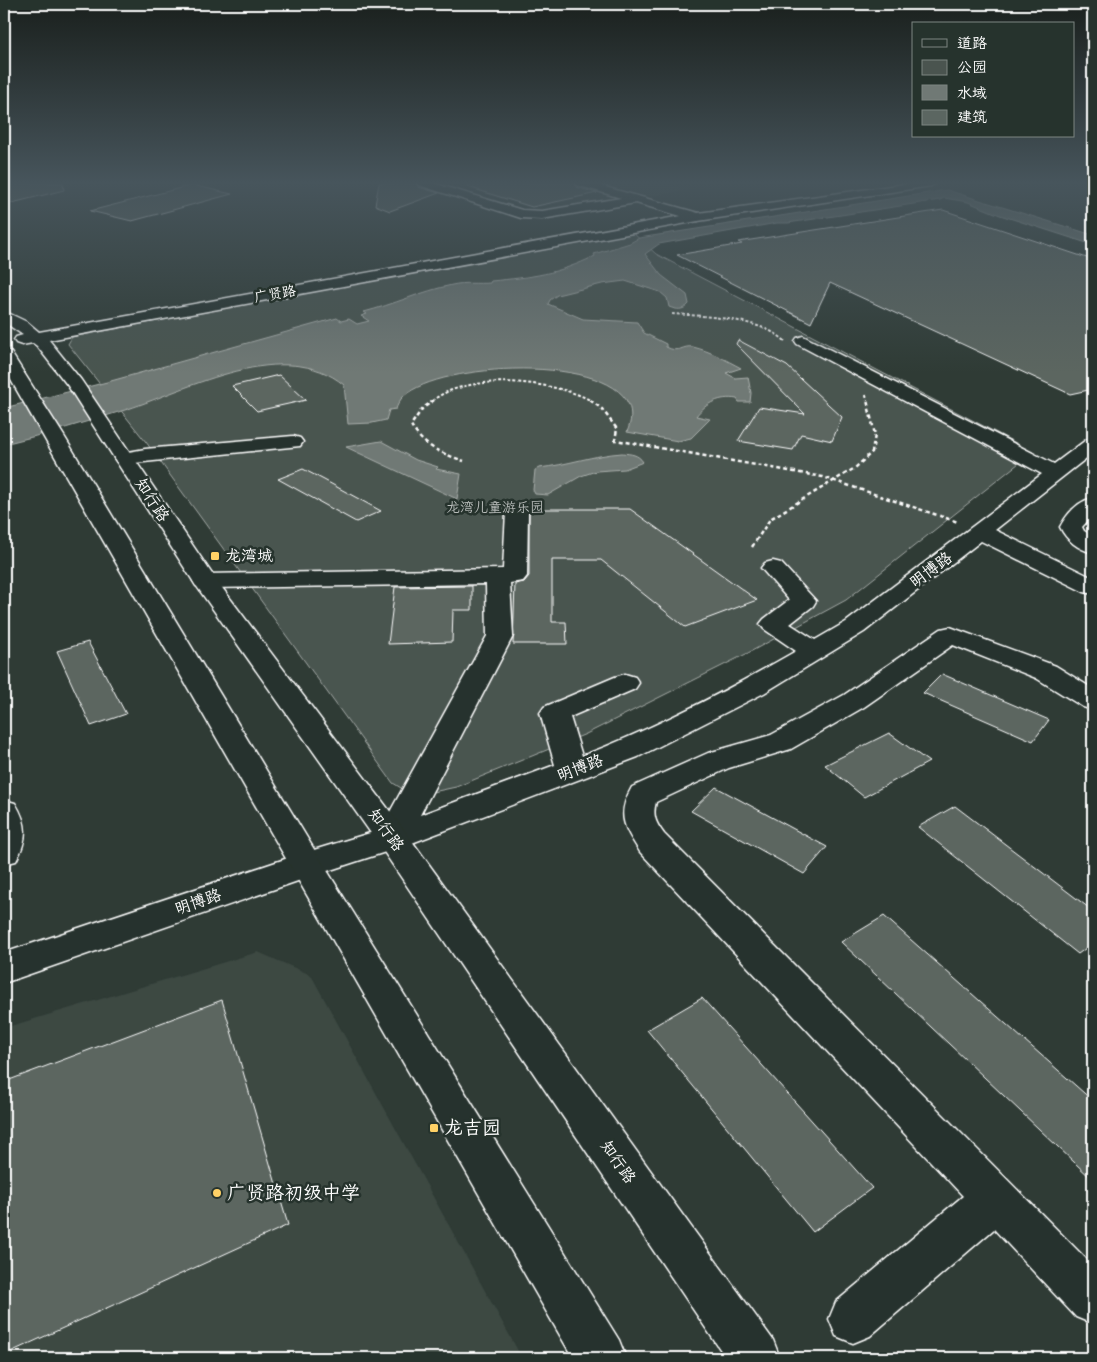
<svg xmlns="http://www.w3.org/2000/svg" width="1097" height="1362" font-family="'Comic Neue','LXGW WenKai TC',sans-serif">
<style>
.built{fill:#3c4842}
.green{fill:#4a544f;stroke:#a4aaa7}
.water{fill:#707975;stroke:#a9afac}
.building{fill:#5b6661;stroke:#fff}
.lines{fill:none;stroke-linecap:round;stroke-linejoin:round}
.minor-casing{stroke:#fff;stroke-width:3}
.major-casing{stroke:#fff;stroke-width:3}
.path-far1{stroke:#fff;stroke-width:2;stroke-dasharray:3 2;stroke-linecap:butt}
.path{stroke:#fff;stroke-width:2.5;stroke-dasharray:4 3;stroke-linecap:butt}
.minor{fill:#26332d;fill-rule:evenodd}
.major{fill:#26332d;fill-rule:evenodd}
.poi-dot{fill:#ffd166;stroke:#26332d;stroke-width:2}
.labels{text-anchor:middle;dominant-baseline:central;stroke-width:5;stroke-linejoin:round;paint-order:stroke}
.far-street-label{font-size:14px;fill:#fff;stroke:#26332d}
.far-park-label{font-size:14px;fill:#b7bbb9;stroke:#26332d}
.street-label{font-size:16px;fill:#fff;stroke:#26332d}
.poi-label{font-size:16px;fill:#fff;stroke:#26332d;text-anchor:start}
.near-poi-label{font-size:19px;fill:#fff;stroke:#26332d;text-anchor:start}
</style>
<rect width="100%" height="100%" fill="#2f3b35"/>
<filter id="ink" filterUnits="userSpaceOnUse"><feTurbulence type="fractalNoise" baseFrequency=".02" numOctaves="2"/><feDisplacementMap in="SourceGraphic" scale="10" xChannelSelector="R" yChannelSelector="G"/><feConvolveMatrix kernelMatrix="1 2 1 2 8 2 1 2 1" color-interpolation-filters="sRGB"/></filter>
<g filter="url(#ink)">
<g class="built">
<polygon points="451,183 567,183 627,200 545,213"/>
<polygon points="601,183 663,183 690,190 647,196"/>
<polygon points="258,952 311,975 522,1358 4,1358 4,1028"/>
</g>
<polygon class="green" points="632,232 656,254 1033,452 846,600 748,653 586,734 456,787 414,796 393,783 146,442 68,344 72,337"/>
<g class="water">
<path d="M947 190 1093 235V245L1000 215 968 202 944 198 940 200 788 223H777L659 244 645 254 661 275 687 295 689 304C683 311 677 310 669 307L667 298 660 292 625 281 602 284 557 295 550 300 548 304 583 319 637 322 644 333 666 344V347C680 354 682 345 693 347 710 351 726 360 741 368L726 373 735 378 748 377 751 393 750 402H739L737 399C720 396 706 403 696 416L710 419 691 438 678 441 627 432C663 350 435 358 401 399 399 402 397 406 396 409L389 410 386 420 372 423 348 424 344 385C286 336 188 389 128 409 87 422 46 434 4 444V408L111 381 337 318 341 321 349 319 357 324 369 321 361 316 367 314 364 312C392 305 422 291 452 285 465 282 477 284 490 283L491 281C532 277 558 274 595 256L594 254 630 243 639 238Z"/>
<polygon points="381,441 416,460 438,467 436,469 461,474 457,499 346,447"/>
<path d="M622 453C631 454 638 454 643 462L625 469 596 471 581 476 548 495 535 494 533 490 535 470 539 468C567 465 593 455 622 453Z"/>
</g>
<g class="building">
<polygon points="4,183 63,183 64,190 4,205"/>
<polygon points="379,183 416,183 418,187 439,193 390,211 375,205"/>
<polygon points="469,183 574,183 576,187 597,193 532,207 468,187"/>
<polygon points="192,185 232,194 132,221 90,211"/>
<polygon points="943,210 1093,260 1093,389 1070,394 830,283 811,323 677,255 742,244 738,242"/>
<polygon points="738,340 787,366 842,417 832,441 801,434 793,450 738,441 759,407 805,414 736,344"/>
<polygon points="279,375 306,400 257,411 232,386"/>
<polygon points="303,469 324,480 381,511 356,522 278,479"/>
<polygon points="529,509 630,509 757,600 685,627 601,560 552,560 552,622 566,622 567,644 513,644 515,584 524,582 529,576"/>
<polygon points="472,586 472,610 453,610 452,642 388,644 395,587"/>
<polygon points="88,642 126,714 91,726 57,651"/>
<polygon points="942,674 1049,720 1033,741 923,693"/>
<polygon points="889,733 929,762 864,797 825,765"/>
<polygon points="716,787 827,847 804,874 691,811"/>
<polygon points="955,806 1093,911 1093,943 1078,954 918,827"/>
<polygon points="884,916 1093,1101 1093,1180 841,942"/>
<polygon points="702,998 872,1188 813,1232 647,1030"/>
<polygon points="222,1000 288,1225 4,1355 4,1082"/>
</g>
<g class="lines">
<defs>
<g id="minor">
<polygon points="418,183 433,183 522,210 542,211 621,198 577,185 576,183 591,183 702,214 704,217 698,221 636,203 542,219 521,218 419,185"/>
<path d="M803 336 1054 464 1086 440 1093 438V453L995 530 1093 578V594L1084 592 981 541 864 632 764 693 638 757 404 846 318 874 4 983V953L294 856 380 830 487 636 486 584 205 588 196 586 193 581 196 576 205 574 503 569 506 512 509 507 517 505 525 507 528 512 527 576 523 581 510 583 513 636 420 815 555 765 540 713 544 707 615 677 625 674 635 677 639 683 635 689 570 717 582 756C656 728 728 690 796 651L764 629 760 624 764 619 789 600 761 568 765 563 773 561 781 563 816 601 813 606 790 624 815 640 846 622 1042 474 797 344 795 341 797 338Z"/>
<polygon points="293,436 300,438 303,442 300,446 124,464 117,462 114,458 117,454 145,449"/>
<path d="M1093 498V515L1082 527 1084 531 1093 536V553C1078 549 1067 541 1060 527 1067 514 1078 501 1093 498Z"/>
<path d="M950 627 1056 666 1093 689V710L1083 707 1036 678 953 645 864 707 791 749 729 768 656 802C652 816 656 823 664 834L1093 1266V1324L1076 1317 994 1229 870 1336 853 1343 836 1336 829 1319 836 1302 963 1196 640 852C624 827 616 815 632 787L708 753 771 735 844 695 941 629Z"/>
<path d="M4 800 15 803C28 824 28 839 16 861L4 864Z"/>
</g>
<g id="major">
<polygon points="912,183 936,183 931,186 698,221 49,340 81,380 214,577 404,830 773,1340 780,1358 726,1358 380,846 193,581 68,386 37,346 33,343 22,345 16,343 14,340 16,337 23,335 4,322 4,311 27,322 39,332 698,213"/>
<polygon points="4,350 10,351 64,436 318,856 619,1340 626,1358 573,1358 4,368"/>
</g>
</defs>
<use href="#minor" class="minor-casing"/>
<use href="#major" class="major-casing"/>
<g class="path-far1">
<path d="M672 314C704 316 761 318 785 341"/>
<polyline points="866,395 867,401"/>
<path d="M432 401C467 372 554 380 592 401"/>
</g>
<g class="path">
<path d="M434 400 422 409 411 425C423 447 441 453 464 461"/>
<polyline points="590,400 602,409 617,429 615,440 823,477 958,522"/>
<polyline points="752,547 770,519 855,468 872,452 875,435 867,400"/>
</g>
<use href="#minor" class="minor"/>
<use href="#major" class="major"/>
</g>
</g>
<linearGradient id="sky" x2="0" y2="1"><stop stop-color="#1a201d"/><stop offset="0.49" stop-color="#47555c"/><stop offset="1" stop-color="#47555c" stop-opacity="0"/></linearGradient>
<rect width="1097" height="373" fill="url(#sky)"/>
<g class="poi-dot">
<rect x="210" y="551" width="10" height="10" rx="2.5"/>
<rect x="429" y="1123" width="10" height="10" rx="2.5"/>
<circle cx="217" cy="1193" r="5"/>
</g>
<g class="labels">
<g class="far-street-label">
<text transform="translate(275 294) rotate(-10)">广贤路</text>
</g>
<g class="far-park-label">
<text x="495" y="507">龙湾儿童游乐园</text>
</g>
<g class="street-label">
<text transform="translate(152 500) rotate(57)">知行路</text>
<text transform="translate(931 570) rotate(-37)">明博路</text>
<text transform="translate(580 768) rotate(-21)">明博路</text>
<text transform="translate(386 830) rotate(54)">知行路</text>
<text transform="translate(198 902) rotate(-19)">明博路</text>
<text transform="translate(618 1162) rotate(55)">知行路</text>
</g>
<g class="poi-label">
<text x="225" y="556">龙湾城</text>
</g>
<g class="near-poi-label">
<text x="444" y="1128">龙吉园</text>
<text x="227" y="1193">广贤路初级中学</text>
</g>
</g>
<rect width="1097" height="1362" fill="none" stroke="#26332d" stroke-width="20"/>
<rect x="10" y="10" width="1077" height="1342" fill="none" stroke="#fff" stroke-width="2" filter="url(#ink)"/>
<rect x="912" y="22" width="162" height="115" fill="#26332d" stroke="#7d8581"/>
<rect x="922" y="39" width="25" height="8" fill="#26332d" stroke="#7d8581"/>
<text x="957" y="48" font-size="15" fill="#ffffff">道路</text>
<rect x="922" y="60" width="25" height="15" fill="#4a544f" stroke="#7d8581"/>
<text x="957" y="72" font-size="15" fill="#ffffff">公园</text>
<rect x="922" y="85" width="25" height="15" fill="#707975" stroke="#7d8581"/>
<text x="957" y="98" font-size="15" fill="#ffffff">水域</text>
<rect x="922" y="110" width="25" height="15" fill="#5b6661" stroke="#7d8581"/>
<text x="957" y="122" font-size="15" fill="#ffffff">建筑</text>
</svg>
